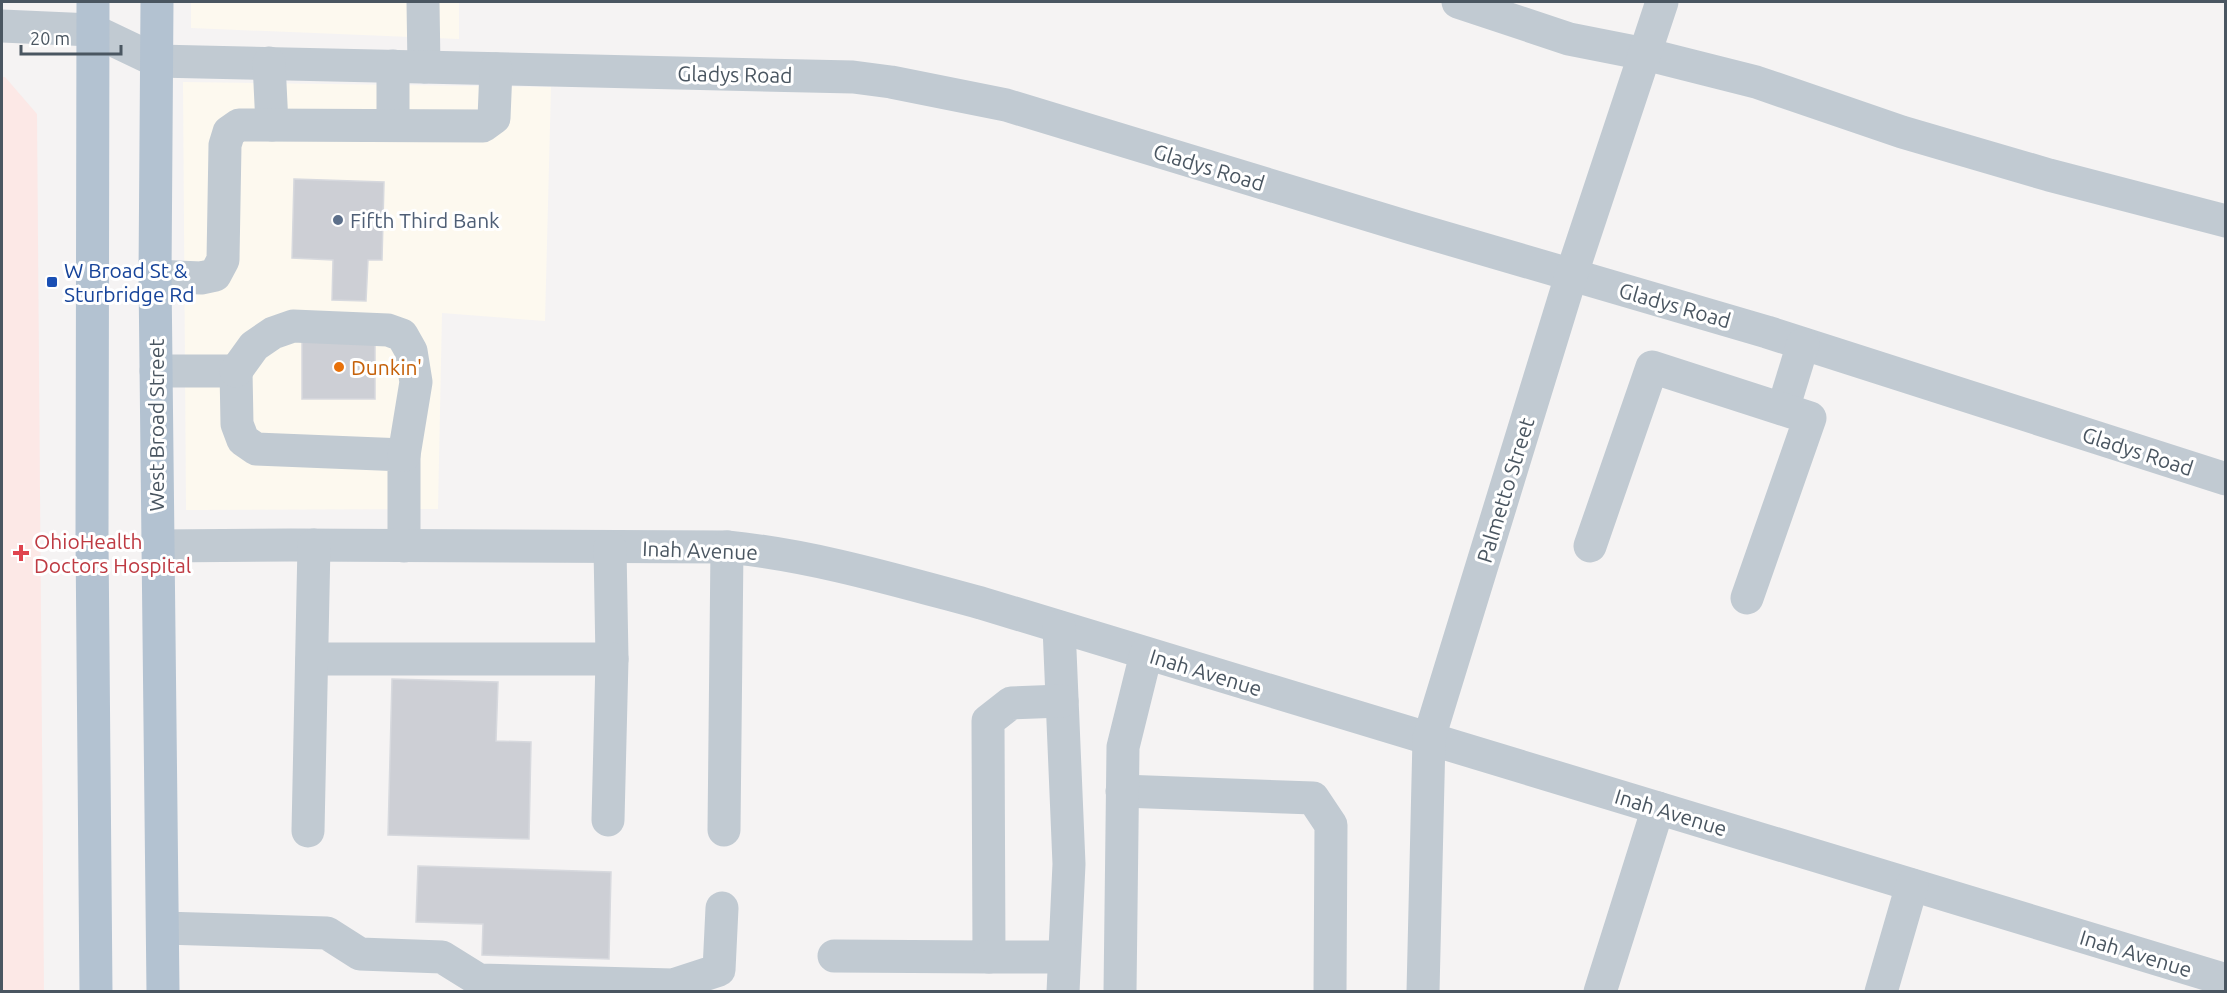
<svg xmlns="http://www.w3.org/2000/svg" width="2227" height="993" font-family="Ubuntu,sans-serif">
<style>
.commercial{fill:#fdf9ef}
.medical{fill:#fce8e6}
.building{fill:#cdcfd5;stroke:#d7d9de;stroke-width:1.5}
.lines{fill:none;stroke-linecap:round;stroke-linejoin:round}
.minor{stroke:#c1cad2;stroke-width:33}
.major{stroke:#b3c2d1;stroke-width:33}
.service-dot{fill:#5c6f8a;stroke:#fff;stroke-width:2}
.transit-dot{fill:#1a4fb4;stroke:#fff;stroke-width:2}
.food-dot{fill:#e8710a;stroke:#fff;stroke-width:2}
.health-dot{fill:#e0444e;stroke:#fff;stroke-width:2}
.labels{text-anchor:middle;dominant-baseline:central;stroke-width:6;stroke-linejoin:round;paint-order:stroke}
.street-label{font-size:21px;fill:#4a5661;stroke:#fff}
.service-label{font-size:21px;fill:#4e5e75;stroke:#fff;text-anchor:start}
.transit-label{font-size:21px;fill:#164399;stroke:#fff;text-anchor:start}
.food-label{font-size:21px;fill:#c56008;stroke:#fff;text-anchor:start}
.health-label{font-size:21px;fill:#be3a42;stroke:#fff;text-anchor:start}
</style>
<rect width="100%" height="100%" fill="#f5f3f3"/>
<g class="commercial">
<polygon points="191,2 459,2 459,39 191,28"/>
<polygon points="183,82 551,87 545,321 442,313 438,509 186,510"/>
</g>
<polygon class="medical" points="2,77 5,77 37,114 44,992 2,991"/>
<g class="building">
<polygon points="294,179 384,182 382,260 368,260 366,301 332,300 333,260 292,258"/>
<rect x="302" y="335" width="73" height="64"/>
<polygon points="392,679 498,682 496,741 531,742 529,839 388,835"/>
<polygon points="418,866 611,872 609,959 482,955 483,924 416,922"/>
</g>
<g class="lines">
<g class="minor">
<polyline points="423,2 424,67"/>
<polyline points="1458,2 1569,39 1645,54 1756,82 1902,132 2049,175 2226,221"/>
<polyline points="2,26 92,30 157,61 853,77 891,82 1006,105 1408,227 1767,332 2226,479"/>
<polyline points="269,63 272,125"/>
<polyline points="393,66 393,125"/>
<polyline points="155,276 201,278 215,275 223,260 225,145 229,132 239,125 483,126 494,118 496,69"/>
<polyline points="156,371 236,371 237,424 243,440 256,449 404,455 404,546"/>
<polyline points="236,371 254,346 273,333 293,326 388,330 402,335 411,351 416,382 404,455"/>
<polyline points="1783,409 1803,344"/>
<path d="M157 546 291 545 727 547C812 555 899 581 981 603L2226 980"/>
<polyline points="1590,546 1652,367 1810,418 1747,598"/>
<polyline points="610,548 612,659"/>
<polyline points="1059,627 1069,864 1063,992"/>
<polyline points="312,659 612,659 608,820"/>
<polyline points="1122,791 1313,798 1331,825 1330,992"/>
<polyline points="724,830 727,547"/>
<polyline points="308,831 314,545"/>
<polyline points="163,928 327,933 360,954 442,957 479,980 673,985 719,970 722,908"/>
<polyline points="834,956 989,957 988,721 1011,703 1062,701"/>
<polyline points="989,957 1064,957"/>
<polyline points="1120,992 1123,747 1146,654"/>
<polyline points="1423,992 1429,738 1571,276 1662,2"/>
<polyline points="1600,992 1658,808"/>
<polyline points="1881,992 1912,885"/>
</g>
<g class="major">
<polyline points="93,2 92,538 96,992"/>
<polyline points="157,2 155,276 163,992"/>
</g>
</g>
<circle class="service-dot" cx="338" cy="220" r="6"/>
<rect class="transit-dot" x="46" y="276" width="12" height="12" rx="3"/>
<circle class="food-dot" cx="339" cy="367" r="6"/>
<path class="health-dot" d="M18 544h6v6h6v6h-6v6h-6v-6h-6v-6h6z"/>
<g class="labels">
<g class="street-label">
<text transform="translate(735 74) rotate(1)">Gladys Road</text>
<text transform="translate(1209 167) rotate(17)">Gladys Road</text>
<text transform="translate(1675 305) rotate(16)">Gladys Road</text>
<text transform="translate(156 425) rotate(-90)">West Broad Street</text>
<text transform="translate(2138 451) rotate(18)">Gladys Road</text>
<text transform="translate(1505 490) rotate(-73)">Palmetto Street</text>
<text transform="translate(700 550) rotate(2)">Inah Avenue</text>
<text transform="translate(1206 672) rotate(17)">Inah Avenue</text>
<text transform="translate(1671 812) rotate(17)">Inah Avenue</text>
<text transform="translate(2136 953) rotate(17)">Inah Avenue</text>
</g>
<g class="service-label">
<text x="350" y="220">Fifth Third Bank</text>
</g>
<g class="transit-label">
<text x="64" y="270">W Broad St &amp;<tspan x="64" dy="24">Sturbridge Rd</tspan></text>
</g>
<g class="food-label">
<text x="351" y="367">Dunkin'</text>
</g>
<g class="health-label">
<text x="34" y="541">OhioHealth<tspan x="34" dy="24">Doctors Hospital</tspan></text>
</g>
</g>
<rect width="2227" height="993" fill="none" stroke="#4a5661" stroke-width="6"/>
<path d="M21 45v9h100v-9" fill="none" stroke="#4a5661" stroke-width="3"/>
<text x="30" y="45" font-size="18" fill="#4a5661" stroke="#ffffff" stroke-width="4.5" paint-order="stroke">20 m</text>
</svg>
